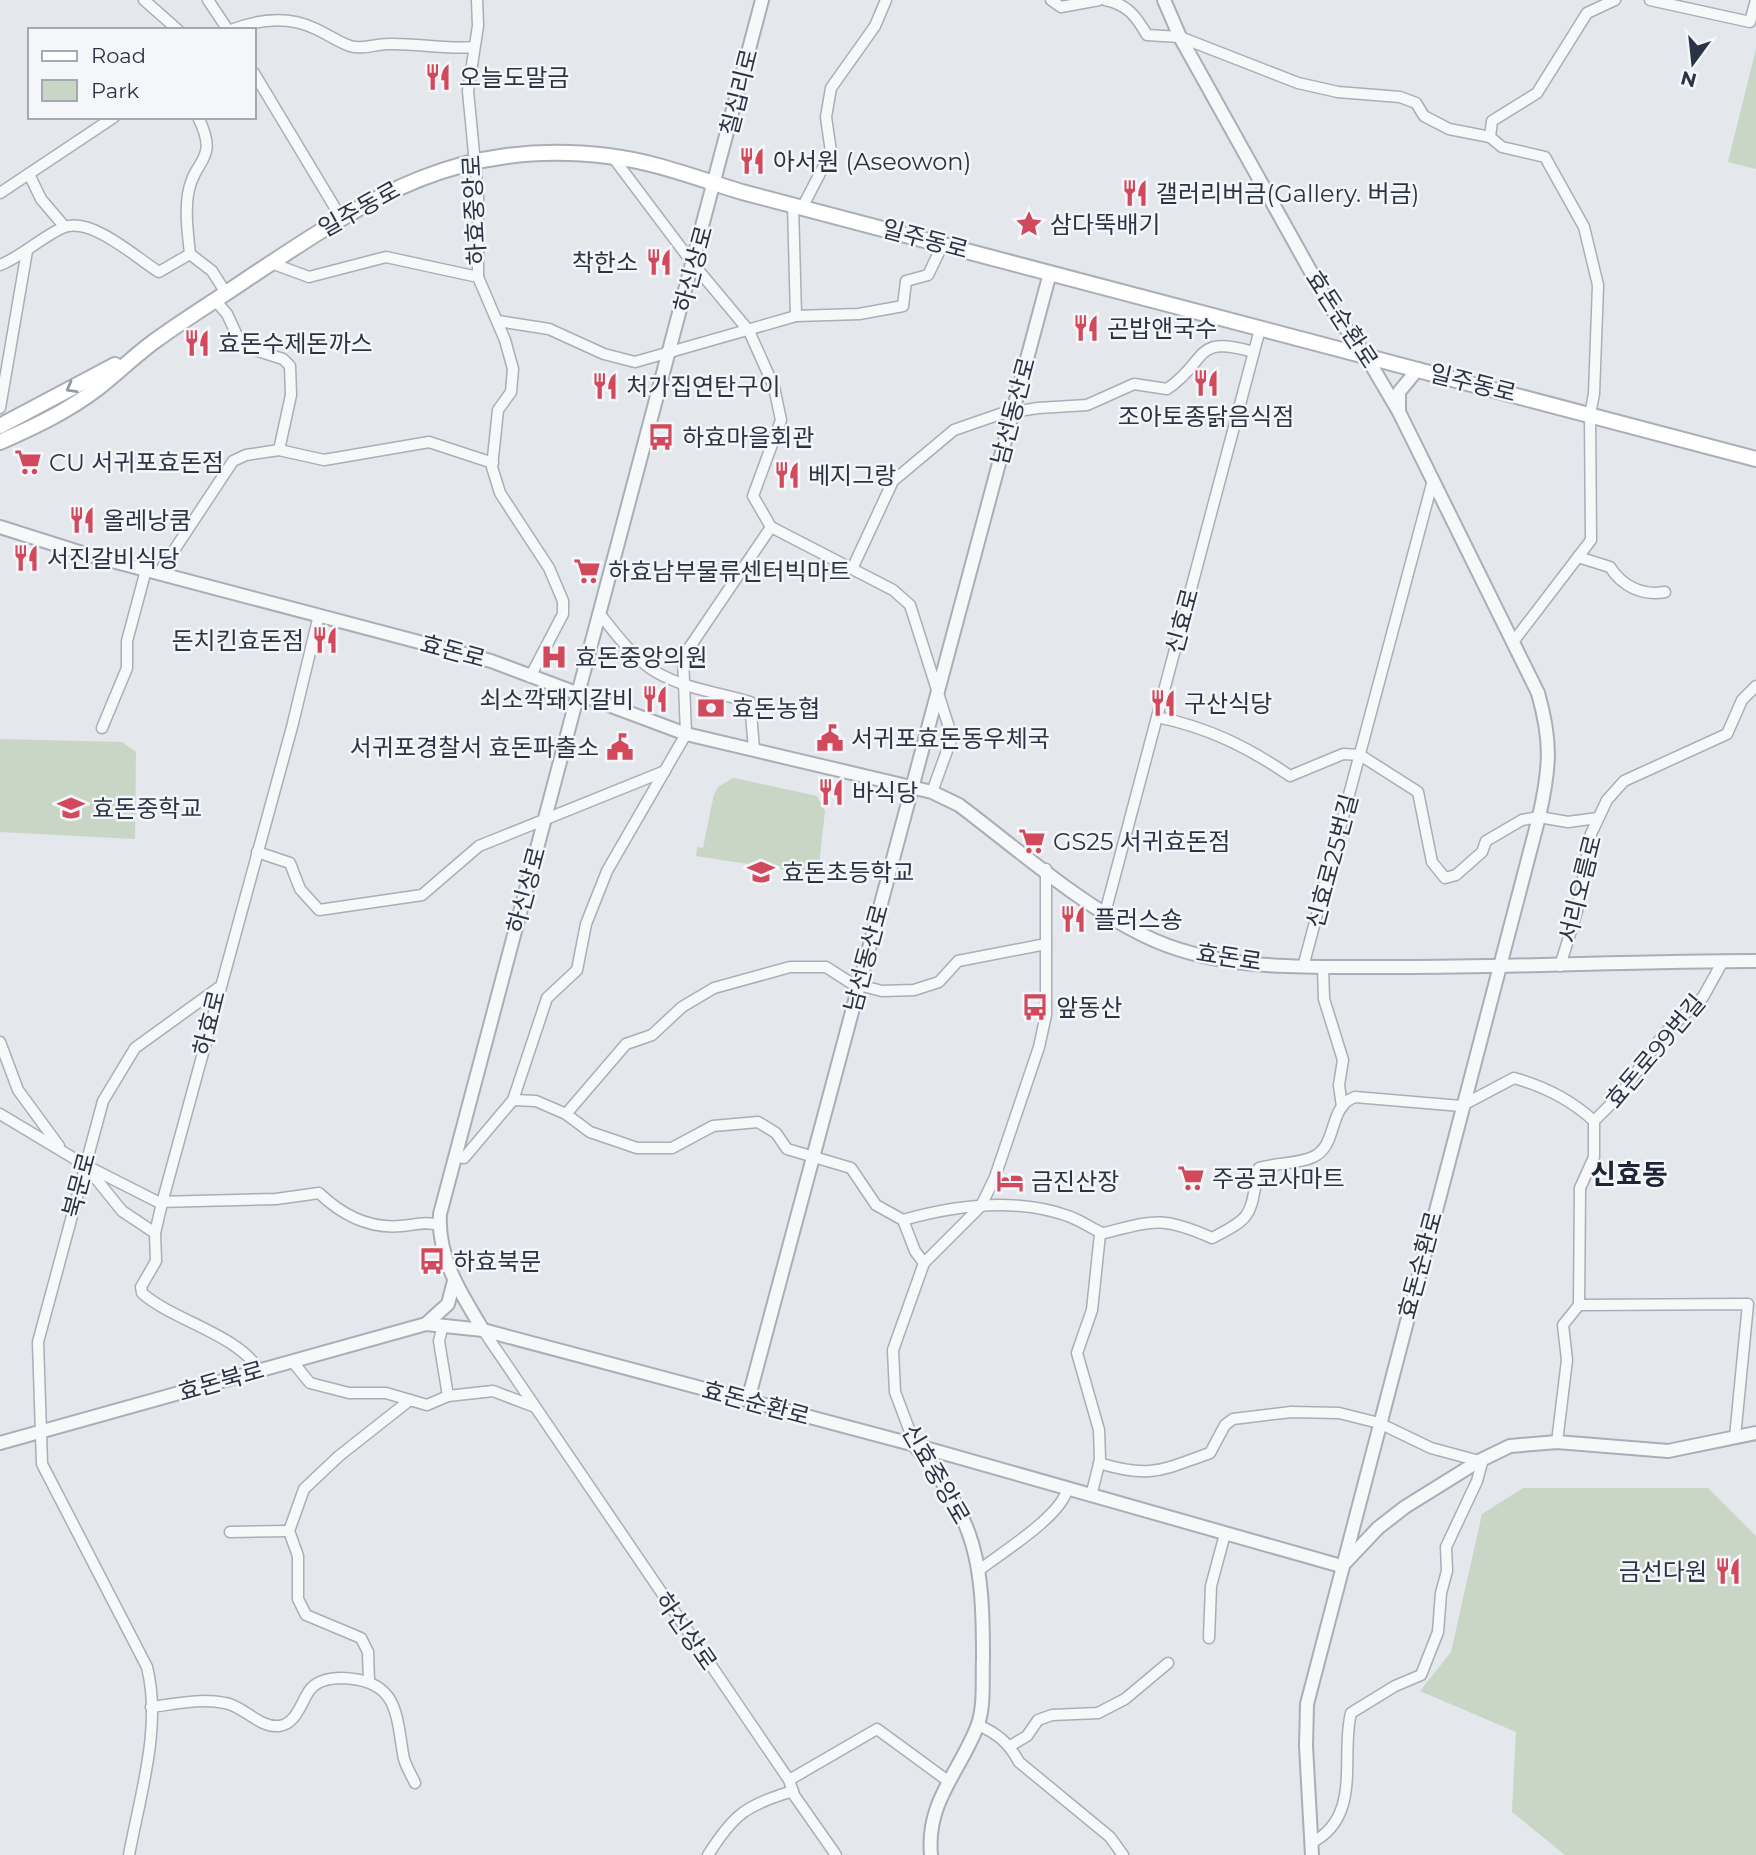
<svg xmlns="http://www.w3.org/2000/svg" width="1756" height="1855" font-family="Montserrat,'Noto Sans KR',sans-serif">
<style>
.green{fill:#c9d6c5}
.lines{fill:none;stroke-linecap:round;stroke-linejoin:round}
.minor-casing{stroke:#a9aeb7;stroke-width:13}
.tertiary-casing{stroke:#a9aeb7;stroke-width:16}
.secondary-casing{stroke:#a9aeb7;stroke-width:18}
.minor{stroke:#f7f8fa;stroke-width:10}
.tertiary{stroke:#f7f8fa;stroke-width:12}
.secondary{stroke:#fff;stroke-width:14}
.oneway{stroke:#959aa2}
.labels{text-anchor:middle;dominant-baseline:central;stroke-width:5;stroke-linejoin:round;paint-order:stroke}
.poi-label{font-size:24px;fill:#2b3445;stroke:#f4f6f9;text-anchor:start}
.street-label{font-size:24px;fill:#2b3445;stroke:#f4f6f9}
.quarter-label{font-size:28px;font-weight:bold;fill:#1d2536;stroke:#f4f6f9}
</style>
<rect width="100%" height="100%" fill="#e4e7ec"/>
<g class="green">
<polygon points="1756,49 1756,169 1728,162"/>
<polygon points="0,739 122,742 136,752 135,839 0,832"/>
<polygon points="734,778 817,796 825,811 818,875 696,856 697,847 703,848 714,794 719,786"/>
<polygon points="1523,1488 1708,1488 1756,1536 1756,1855 1565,1855 1512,1812 1516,1732 1420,1691 1451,1652 1482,1514"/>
</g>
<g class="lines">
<defs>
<g id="minor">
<polyline points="144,0 178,30"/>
<polyline points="208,0 228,30"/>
<polyline points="477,0 478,26 468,91 478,195 478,277 505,340 513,369 511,392 498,410 492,467 500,493 549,568 563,601 563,614 530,677"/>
<polyline points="1051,0 1061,7 1099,0"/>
<path d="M1105 0C1127 4 1136 16 1147 35L1180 37 1298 83 1338 92 1400 97 1416 103 1424 116 1449 129 1490 137"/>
<polyline points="1650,0 1750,22 1756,0"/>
<path d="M231 30C259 19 289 16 316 29 327 34 338 42 350 46 363 50 375 44 388 44 417 43 445 50 474 47"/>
<polyline points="254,73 340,216"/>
<path d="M198 117C220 162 194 157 188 194 185 214 188 234 190 254L212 271 226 293"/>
<polyline points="612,156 694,265 749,331 774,387 781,420 753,496 771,527 893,590 910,605 952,737 932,792"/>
<polyline points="29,174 41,199 64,226"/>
<polyline points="0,193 114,117"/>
<polyline points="793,204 796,316"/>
<polyline points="803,206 831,152 826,117 831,88 875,26 886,0"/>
<polyline points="271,263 309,277 386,257 478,277"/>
<path d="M0 265C23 256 40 238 62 228 90 215 135 257 159 272L190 254"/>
<polyline points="215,300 227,314 242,346 283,359 290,366 291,395 279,450"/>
<polyline points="498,321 549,329 604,354 635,362 796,316 859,314 903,306 906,281 928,275 943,244"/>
<polyline points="0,408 27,251"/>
<path d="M1578 557 1610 567C1622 586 1642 596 1665 592"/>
<path d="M852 569 893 481 954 430 1000 414 1038 408 1087 405 1134 384 1167 389C1209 361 1192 334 1253 352"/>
<polyline points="159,573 233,461 246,455 279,450 324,460 429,442 493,463"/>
<path d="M599 613C615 633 634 659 656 672 683 688 720 693 750 702L754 749"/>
<polyline points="1513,642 1591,540 1590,414 1594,394 1598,285 1584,227 1545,157 1502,147 1490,137 1492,121 1537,93 1587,13 1615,0"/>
<path d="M1157 717C1207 727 1248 747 1290 776L1343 754 1360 755 1418 792 1432 862 1445 878 1456 875 1482 852 1486 841 1522 820 1539 817 1568 822 1598 818"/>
<polyline points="102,728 127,668 127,641 146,570"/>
<polyline points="257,852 290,863 300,889 319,910 422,895 479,846 665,771"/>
<polyline points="1105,913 1260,329"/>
<polyline points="1560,966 1577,911 1591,834 1607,800 1624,781 1727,734 1742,700 1756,686"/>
<polyline points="1303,967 1433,480"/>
<polyline points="1323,967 1324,999 1343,1060 1339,1085 1342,1107"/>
<polyline points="0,1042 18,1090 59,1146"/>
<polyline points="513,1100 536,1101 566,1114 590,1132 637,1148 672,1148 713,1126 758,1122 776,1133 787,1149 851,1168 876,1205 903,1220 915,1251 924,1263"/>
<polyline points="0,1114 85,1165 122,1211 155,1233"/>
<polyline points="566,1114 626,1044 652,1035 682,1007 714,988 790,967 826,967 851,983 882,991 914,990 939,982 958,961 1046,944"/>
<polyline points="455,1156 464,1158 513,1100 547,998 577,970 586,924 607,871 686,734 683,657 771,527"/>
<path d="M85 1165 158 1202 276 1199 319 1193C341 1214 369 1229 401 1226 415 1225 425 1221 439 1225"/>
<path d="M903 1220C956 1205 1015 1197 1068 1216 1080 1220 1091 1228 1102 1233"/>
<polyline points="1579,1305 1748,1304 1735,1437"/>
<polyline points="443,1325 439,1341 448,1396"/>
<polyline points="483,1330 789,1780 794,1795 836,1855"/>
<polyline points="292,1361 310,1383 349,1393 386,1393 427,1405 448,1396 493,1391 535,1407"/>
<path d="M259 1370C237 1334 172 1320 142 1293L141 1287 156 1261 155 1233 162 1203 292 727 319 615"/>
<polyline points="1557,1442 1567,1360 1563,1325 1579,1305 1580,1188 1594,1157 1594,1121 1620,1095 1664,1034 1703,997 1723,961"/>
<polyline points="915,1445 895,1392 893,1350 924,1263 981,1206 995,1177 1039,1047 1046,1015 1046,869"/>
<path d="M1099 1463C1151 1479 1161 1470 1210 1453L1225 1425 1233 1419 1291 1412 1339 1413 1379 1423 1431 1448 1479 1461"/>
<path d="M1091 1496 1100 1460 1099 1430 1077 1353 1092 1310 1100 1234C1153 1221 1160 1215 1212 1238 1256 1216 1249 1214 1259 1168 1276 1163 1298 1164 1313 1157 1339 1145 1327 1107 1355 1097L1461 1106 1514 1078C1543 1086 1571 1100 1594 1121"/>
<polyline points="230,1532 289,1531"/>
<path d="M978 1571C1001 1553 1060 1517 1067 1490"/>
<polyline points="1209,1638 1211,1586 1225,1534"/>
<polyline points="369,1682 368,1652 361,1638 306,1615 298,1599 298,1556 289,1531 304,1489 339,1456 410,1400"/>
<path d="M151 1707C175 1704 201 1698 225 1703 244 1706 259 1728 279 1726 296 1724 301 1703 309 1691 316 1681 330 1678 342 1678 397 1680 396 1711 403 1754 404 1764 411 1774 415 1783"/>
<path d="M978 1725C998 1734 1008 1742 1019 1762L1110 1837 1123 1855"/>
<polyline points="1010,1746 1027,1736 1038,1720 1052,1715 1098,1713 1125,1699 1168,1663"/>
<polyline points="789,1780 877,1729 948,1781"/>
<path d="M1311 1843C1363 1817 1340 1756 1351 1713L1395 1686 1421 1675 1438 1632 1441 1593 1447 1571 1446 1547 1477 1481 1483 1459"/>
<path d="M129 1855C140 1795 162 1727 147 1667L42 1464 38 1342 103 1101 135 1048 218 988"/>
<path d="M708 1855C734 1814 746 1805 793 1791"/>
</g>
<g id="tertiary">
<path d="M1164 0 1180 37 1331 308 1366 356 1399 412 1538 693C1552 742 1550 768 1539 817L1307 1704 1306 1746 1312 1855"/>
<polyline points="1399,412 1399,392 1418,369"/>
<path d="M0 527 82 553 491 661 686 734 932 792 959 805C1016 848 1082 906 1145 936 1216 971 1303 967 1380 967 1505 968 1631 961 1756 961"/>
<polyline points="426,1324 448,1304 454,1281"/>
<path d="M483 1330C462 1295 437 1258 440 1214L762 0"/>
<polyline points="748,1400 1050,273"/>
<polyline points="0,1443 426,1324 483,1330 915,1445 1341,1566"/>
<path d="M915 1446C977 1521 983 1562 983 1658 982 1679 985 1707 977 1727 959 1773 926 1802 931 1855"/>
<polyline points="1342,1566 1378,1528 1405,1507 1479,1461 1510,1446 1557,1442 1668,1451 1756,1433"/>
</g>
<g id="secondary">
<polyline points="0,426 115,365"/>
<path d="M0 442C34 427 68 411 98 388 119 372 137 353 159 338 188 317 218 299 247 279 368 199 455 138 608 156 653 161 699 179 742 192L1756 459"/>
</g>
</defs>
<use href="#minor" class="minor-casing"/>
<use href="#tertiary" class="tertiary-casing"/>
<use href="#secondary" class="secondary-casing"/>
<use href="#minor" class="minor"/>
<use href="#tertiary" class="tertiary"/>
<use href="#secondary" class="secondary"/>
</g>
<defs><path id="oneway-chevron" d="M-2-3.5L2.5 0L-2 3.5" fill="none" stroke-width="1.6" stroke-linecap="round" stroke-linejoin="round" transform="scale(1.75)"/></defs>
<use class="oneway" href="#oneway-chevron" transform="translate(71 388) rotate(151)"/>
<defs>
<symbol id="restaurant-bare" viewBox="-9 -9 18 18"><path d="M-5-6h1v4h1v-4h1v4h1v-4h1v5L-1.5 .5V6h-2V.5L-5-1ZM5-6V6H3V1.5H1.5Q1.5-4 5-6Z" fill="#d1495b" stroke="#f4f6f9" stroke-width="2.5" paint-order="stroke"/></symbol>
<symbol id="sight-bare" viewBox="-9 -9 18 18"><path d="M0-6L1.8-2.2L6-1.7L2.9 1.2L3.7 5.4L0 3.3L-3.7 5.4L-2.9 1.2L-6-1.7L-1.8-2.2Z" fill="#d1495b" stroke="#f4f6f9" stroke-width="2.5" paint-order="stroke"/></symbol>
<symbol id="bus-bare" viewBox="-9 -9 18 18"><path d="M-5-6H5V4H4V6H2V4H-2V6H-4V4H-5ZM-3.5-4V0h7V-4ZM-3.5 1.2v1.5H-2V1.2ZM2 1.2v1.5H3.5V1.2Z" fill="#d1495b" stroke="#f4f6f9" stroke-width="2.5" paint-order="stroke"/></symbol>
<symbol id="supermarket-bare" viewBox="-9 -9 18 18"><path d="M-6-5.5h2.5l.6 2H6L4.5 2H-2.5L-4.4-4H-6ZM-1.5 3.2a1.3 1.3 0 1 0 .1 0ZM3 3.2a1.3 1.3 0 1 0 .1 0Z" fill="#d1495b" stroke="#f4f6f9" stroke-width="2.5" paint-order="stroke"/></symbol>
<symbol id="hospital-bare" viewBox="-9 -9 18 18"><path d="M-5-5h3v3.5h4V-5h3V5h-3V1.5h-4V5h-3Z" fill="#d1495b" stroke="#f4f6f9" stroke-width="2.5" paint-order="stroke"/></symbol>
<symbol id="bank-bare" viewBox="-9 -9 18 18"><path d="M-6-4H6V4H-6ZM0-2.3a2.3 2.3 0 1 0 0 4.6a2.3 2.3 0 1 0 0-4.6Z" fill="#d1495b" stroke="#f4f6f9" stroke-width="2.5" paint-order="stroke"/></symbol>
<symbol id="civic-bare" viewBox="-9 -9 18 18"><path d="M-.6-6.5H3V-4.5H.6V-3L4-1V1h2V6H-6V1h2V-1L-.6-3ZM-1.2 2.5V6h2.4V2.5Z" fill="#d1495b" stroke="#f4f6f9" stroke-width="2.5" paint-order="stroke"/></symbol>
<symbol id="school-bare" viewBox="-9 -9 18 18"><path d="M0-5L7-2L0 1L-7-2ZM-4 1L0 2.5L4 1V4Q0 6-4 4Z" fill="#d1495b" stroke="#f4f6f9" stroke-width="2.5" paint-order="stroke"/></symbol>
<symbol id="hotel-bare" viewBox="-9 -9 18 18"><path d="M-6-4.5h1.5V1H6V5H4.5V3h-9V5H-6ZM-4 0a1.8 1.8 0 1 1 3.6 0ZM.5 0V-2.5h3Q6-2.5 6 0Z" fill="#d1495b" stroke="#f4f6f9" stroke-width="2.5" paint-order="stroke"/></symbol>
</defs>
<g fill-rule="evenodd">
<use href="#restaurant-bare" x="419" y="58" width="38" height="38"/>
<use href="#restaurant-bare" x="733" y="142" width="38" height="38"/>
<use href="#restaurant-bare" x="1116" y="174" width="38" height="38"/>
<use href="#sight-bare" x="1010" y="205" width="38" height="38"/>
<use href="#restaurant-bare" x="640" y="243" width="38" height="38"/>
<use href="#restaurant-bare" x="1067" y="309" width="38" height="38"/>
<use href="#restaurant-bare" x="178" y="324" width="38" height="38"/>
<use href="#restaurant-bare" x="1187" y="364" width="38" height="38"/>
<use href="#restaurant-bare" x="586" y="367" width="38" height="38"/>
<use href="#bus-bare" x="642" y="418" width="38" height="38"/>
<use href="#supermarket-bare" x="9" y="443" width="38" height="38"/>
<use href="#restaurant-bare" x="768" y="456" width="38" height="38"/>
<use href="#restaurant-bare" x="63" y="501" width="38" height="38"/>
<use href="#restaurant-bare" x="7" y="539" width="38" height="38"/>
<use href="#supermarket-bare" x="568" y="552" width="38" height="38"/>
<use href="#restaurant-bare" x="306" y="621" width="38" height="38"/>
<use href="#hospital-bare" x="535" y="638" width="38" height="38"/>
<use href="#restaurant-bare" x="636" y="680" width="38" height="38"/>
<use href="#restaurant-bare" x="1144" y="684" width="38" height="38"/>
<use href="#bank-bare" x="692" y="689" width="38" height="38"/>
<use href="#civic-bare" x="811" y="719" width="38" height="38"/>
<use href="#civic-bare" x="601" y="728" width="38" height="38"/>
<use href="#restaurant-bare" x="812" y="773" width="38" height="38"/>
<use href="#school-bare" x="52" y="789" width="38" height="38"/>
<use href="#supermarket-bare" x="1013" y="822" width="38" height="38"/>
<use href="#school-bare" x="742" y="853" width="38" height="38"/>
<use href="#restaurant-bare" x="1054" y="900" width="38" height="38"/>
<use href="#bus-bare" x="1016" y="988" width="38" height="38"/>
<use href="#supermarket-bare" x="1172" y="1159" width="38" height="38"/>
<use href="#hotel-bare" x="991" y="1162" width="38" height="38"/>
<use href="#bus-bare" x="413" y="1242" width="38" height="38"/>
<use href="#restaurant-bare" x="1709" y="1552" width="38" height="38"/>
</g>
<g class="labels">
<g class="poi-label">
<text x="459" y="77">오늘도말금</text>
<text x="773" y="161">아서원 (Aseowon)</text>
<text x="1156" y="193">갤러리버금(Gallery. 버금)</text>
<text x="1050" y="224">삼다뚝배기</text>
<text x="638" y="262" text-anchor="end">착한소</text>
<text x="1107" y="328">곤밥앤국수</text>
<text x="218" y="343">효돈수제돈까스</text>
<text x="626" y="386">처가집연탄구이</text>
<text x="1206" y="416" text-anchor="middle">조아토종닭음식점</text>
<text x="682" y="437">하효마을회관</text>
<text x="49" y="462">CU 서귀포효돈점</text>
<text x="808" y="475">베지그랑</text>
<text x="103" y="520">올레낭쿰</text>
<text x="47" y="558">서진갈비식당</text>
<text x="608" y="571">하효남부물류센터빅마트</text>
<text x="304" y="640" text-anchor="end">돈치킨효돈점</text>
<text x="575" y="657">효돈중앙의원</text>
<text x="634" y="699" text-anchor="end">쇠소깍돼지갈비</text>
<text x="1184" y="703">구산식당</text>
<text x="732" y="708">효돈농협</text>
<text x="851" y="738">서귀포효돈동우체국</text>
<text x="599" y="747" text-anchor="end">서귀포경찰서 효돈파출소</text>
<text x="852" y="792">바식당</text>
<text x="92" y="808">효돈중학교</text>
<text x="1053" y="841">GS25 서귀효돈점</text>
<text x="782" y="872">효돈초등학교</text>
<text x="1094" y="919">플러스숑</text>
<text x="1056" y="1007">앞동산</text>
<text x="1212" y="1178">주공코사마트</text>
<text x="1031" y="1181">금진산장</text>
<text x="453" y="1261">하효북문</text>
<text x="1707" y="1571" text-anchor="end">금선다원</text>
</g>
<g class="street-label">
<text transform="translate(739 92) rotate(-76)">칠십리로</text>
<text transform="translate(359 209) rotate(-29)">일주동로</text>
<text transform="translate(474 210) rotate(-93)">하효중앙로</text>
<text transform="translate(925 239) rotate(15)">일주동로</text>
<text transform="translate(693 269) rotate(-75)">하신상로</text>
<text transform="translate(1342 319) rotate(57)">효돈순환로</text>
<text transform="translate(1473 383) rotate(14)">일주동로</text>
<text transform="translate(1013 411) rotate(-75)">남선동산로</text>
<text transform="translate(1182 621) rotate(-75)">신효로</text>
<text transform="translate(453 651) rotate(15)">효돈로</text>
<text transform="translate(1332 861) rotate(-75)">신효로25번길</text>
<text transform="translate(1580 889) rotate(-76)">서리오름로</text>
<text transform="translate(526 890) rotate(-75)">하신상로</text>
<text transform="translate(1229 957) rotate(9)">효돈로</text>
<text transform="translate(866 958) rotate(-75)">남선동산로</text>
<text transform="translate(209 1023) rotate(-76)">하효로</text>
<text transform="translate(1655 1051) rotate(-50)">효돈로99번길</text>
<text transform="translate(79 1185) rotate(-75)">북문로</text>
<text transform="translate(1420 1265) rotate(-75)">효돈순환로</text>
<text transform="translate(221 1381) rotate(-16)">효돈북로</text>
<text transform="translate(756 1403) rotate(15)">효돈순환로</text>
<text transform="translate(936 1474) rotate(60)">신효중앙로</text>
<text transform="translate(686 1631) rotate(55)">하신상로</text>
</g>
<g class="quarter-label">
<text x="1629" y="1174">신효동</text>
</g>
</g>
<rect x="28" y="28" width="228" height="91" fill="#f4f6f9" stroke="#a4a8b1" stroke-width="2"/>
<rect x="42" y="51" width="35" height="10" fill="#ffffff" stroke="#a4a8b1" stroke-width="2"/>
<text x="91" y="63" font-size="21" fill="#2b3445">Road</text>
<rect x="42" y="80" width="35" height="21" fill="#c9d6c5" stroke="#a4a8b1" stroke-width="2"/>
<text x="91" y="98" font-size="21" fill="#2b3445">Park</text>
<g transform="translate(1693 63) rotate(195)" stroke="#f4f6f9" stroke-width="5" paint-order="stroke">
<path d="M0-5L12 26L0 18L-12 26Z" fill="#2b3445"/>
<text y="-10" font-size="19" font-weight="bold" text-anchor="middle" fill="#2b3445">N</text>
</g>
</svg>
